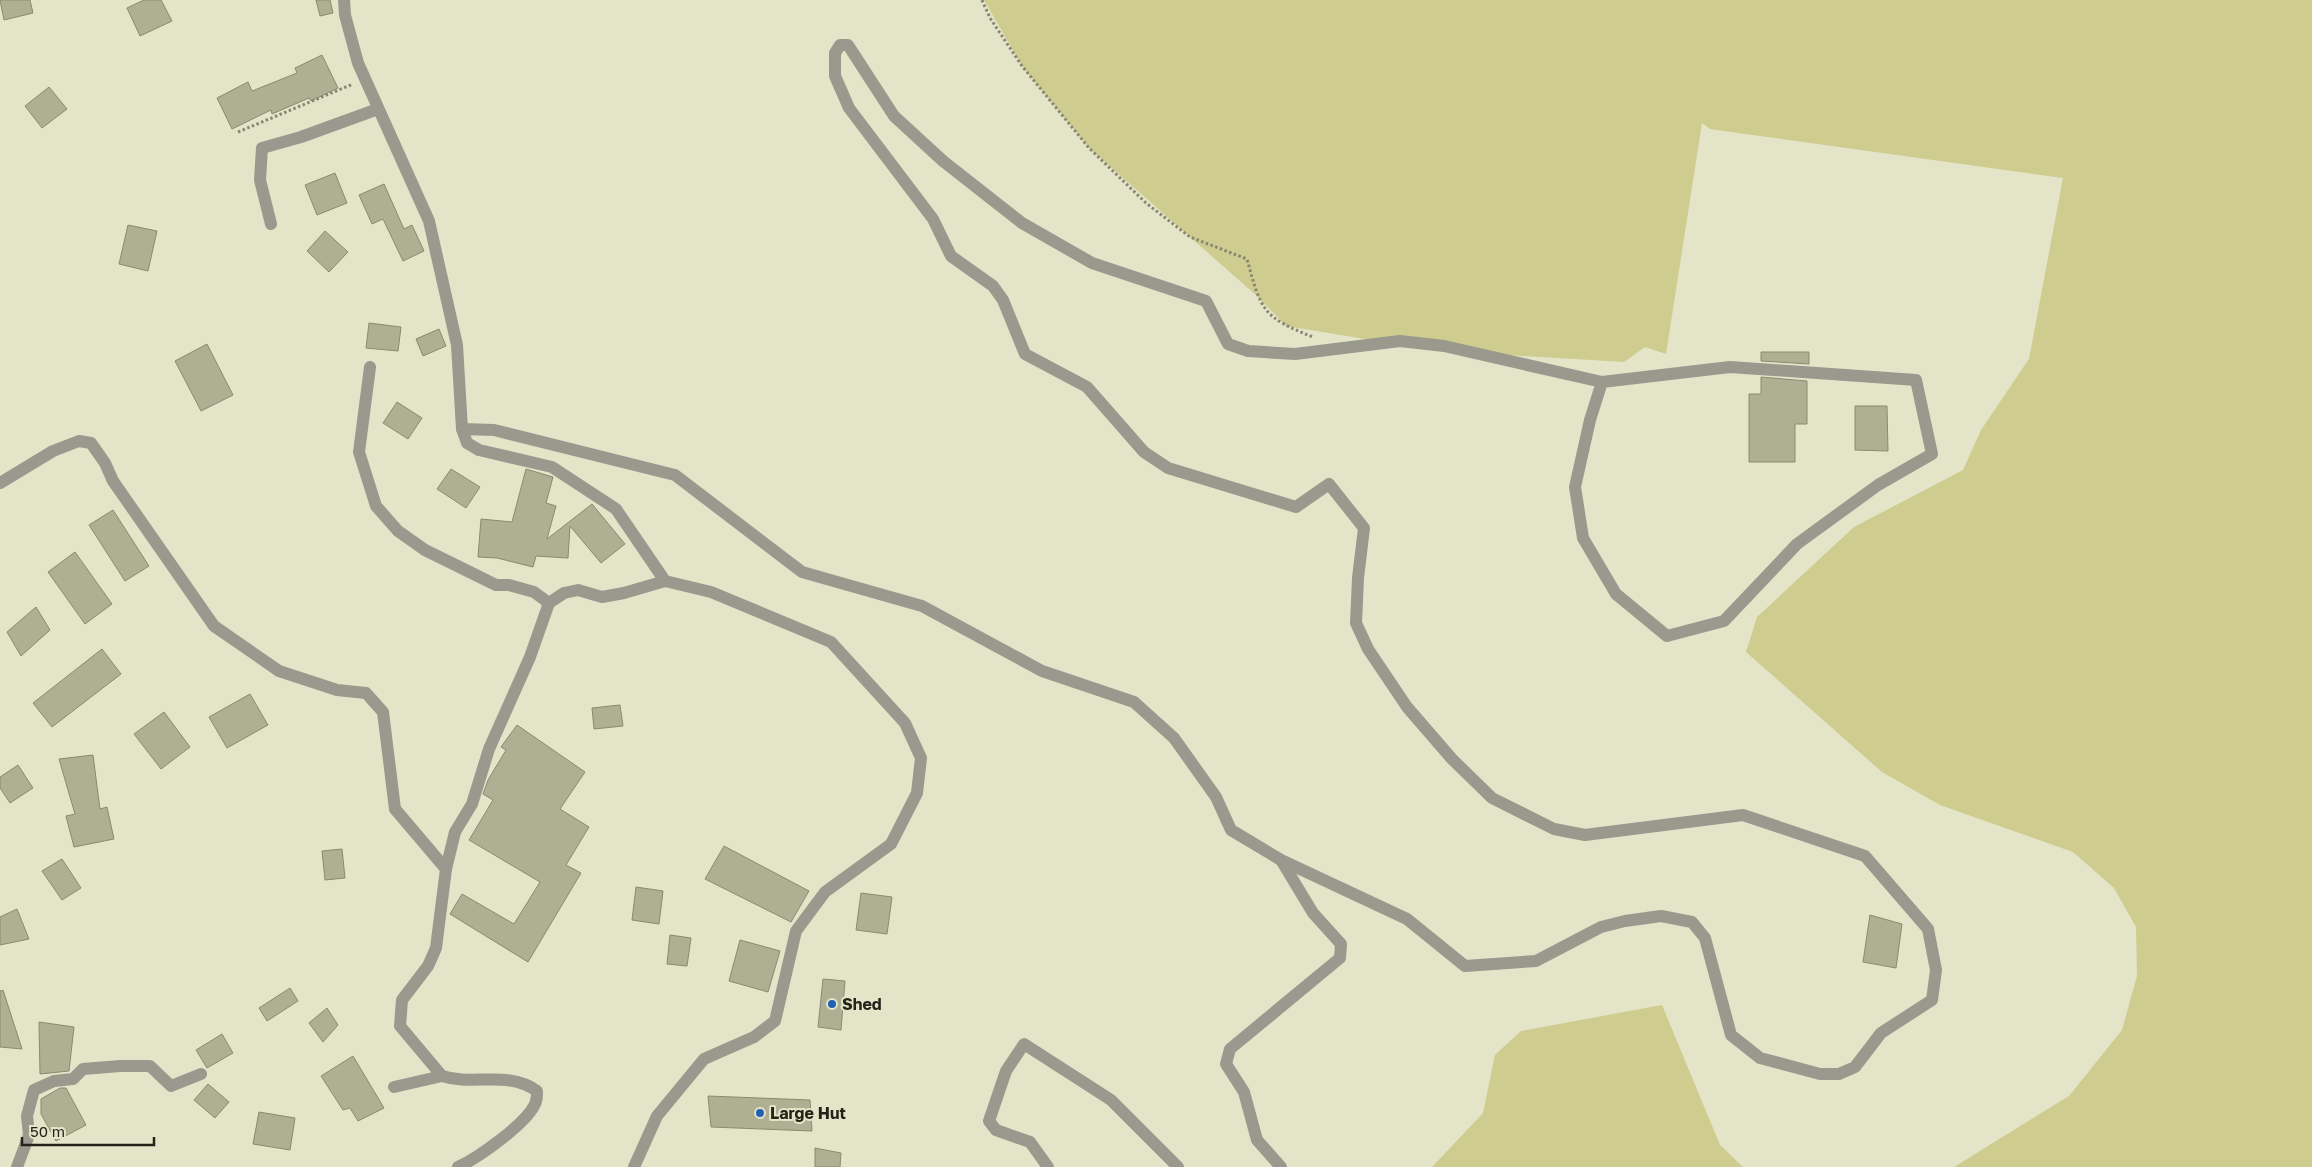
<svg xmlns="http://www.w3.org/2000/svg" width="2312" height="1167" font-family="'Golos Text',sans-serif">
<style>
.green{fill:#cecc8e}
.building{fill:#afaf94;stroke:#8a8a70}
.lines{fill:none;stroke-linecap:round;stroke-linejoin:round}
.path{stroke:#878673;stroke-width:3;stroke-dasharray:2.5 2.5;stroke-linecap:butt}
.street{stroke:#99998e;stroke-width:12}
.poi-dot{fill:#2161b2;stroke:#e4e4c8;stroke-width:2}
.labels{text-anchor:middle;dominant-baseline:central;stroke-width:4;stroke-linejoin:round;paint-order:stroke}
.poi-label{font-size:16px;font-weight:bold;fill:#242319;stroke:#e4e4c8;text-anchor:start}
</style>
<rect width="100%" height="100%" fill="#e4e4c8"/>
<g class="green">
<polygon points="984,0 2312,0 2312,1167 1954,1167 2069,1096 2122,1030 2137,976 2136,927 2114,888 2073,852 1940,805 1882,772 1746,652 1757,617 1854,527 1963,470 1981,430 2029,359 2063,178 1710,129 1702,123 1666,354 1645,347 1624,362 1438,351 1286,326 1257,296 1089,148 1022,66"/>
<polygon points="1662,1005 1720,1145 1743,1167 1432,1167 1483,1113 1495,1055 1521,1031"/>
</g>
<g class="building">
<polygon points="0,0 30,0 33,13 4,20"/>
<polygon points="144,0 161,0 172,21 140,36 127,8"/>
<polygon points="316,0 330,0 333,13 320,16"/>
<polygon points="322,55 338,88 311,101 309,98 272,114 271,110 232,129 217,98 248,82 252,91 297,73 295,68"/>
<polygon points="49,87 67,109 42,128 25,106"/>
<polygon points="335,173 347,203 317,215 305,185"/>
<polygon points="384,184 404,229 412,225 424,251 403,261 383,219 372,224 359,195"/>
<polygon points="128,225 157,231 148,271 119,264"/>
<polygon points="325,231 348,252 329,272 307,251"/>
<polygon points="369,323 401,327 398,351 366,348"/>
<polygon points="439,329 446,346 423,356 416,339"/>
<polygon points="207,344 233,395 201,411 175,361"/>
<polygon points="1761,352 1809,352 1809,364 1761,361"/>
<polygon points="1761,377 1807,381 1807,424 1795,424 1795,462 1749,462 1749,394 1761,394"/>
<polygon points="397,402 422,418 408,439 383,423"/>
<polygon points="1855,406 1887,406 1888,451 1855,450"/>
<polygon points="451,469 480,487 466,508 437,489"/>
<polygon points="526,469 553,477 546,503 556,506 547,539 592,504 625,544 601,563 570,526 568,558 536,556 533,567 497,558 478,557 481,519 512,522"/>
<polygon points="113,510 149,566 125,581 89,525"/>
<polygon points="75,552 112,604 85,624 48,572"/>
<polygon points="36,607 50,630 21,656 7,632"/>
<polygon points="102,649 121,674 52,727 33,703"/>
<polygon points="250,694 268,725 227,748 209,717"/>
<polygon points="620,705 623,726 594,729 592,708"/>
<polygon points="164,712 190,747 161,769 134,734"/>
<polygon points="517,725 585,772 560,809 589,827 566,865 581,873 528,962 450,914 462,894 514,924 540,882 469,840 493,800 483,794 488,780 506,750 501,747"/>
<polygon points="93,755 100,809 107,807 114,839 74,847 66,816 75,814 59,759"/>
<polygon points="18,765 33,788 10,803 0,788 0,777"/>
<polygon points="724,846 809,891 791,922 705,879"/>
<polygon points="342,849 345,878 325,880 322,851"/>
<polygon points="62,859 81,888 62,900 42,871"/>
<polygon points="636,887 663,891 659,924 632,920"/>
<polygon points="861,893 892,897 887,934 856,930"/>
<polygon points="17,909 29,939 0,945 0,917"/>
<polygon points="1870,915 1902,924 1896,968 1863,962"/>
<polygon points="670,935 691,938 687,966 667,964"/>
<polygon points="740,940 780,951 768,992 729,981"/>
<polygon points="823,979 845,981 841,1030 818,1027"/>
<polygon points="290,988 298,1001 267,1021 259,1008"/>
<polygon points="3,990 22,1049 0,1047 0,991"/>
<polygon points="327,1008 338,1025 323,1042 309,1023"/>
<polygon points="39,1022 74,1027 69,1071 40,1074"/>
<polygon points="222,1034 233,1053 207,1068 196,1050"/>
<polygon points="353,1056 384,1108 358,1121 350,1108 343,1110 321,1076"/>
<polygon points="208,1084 229,1102 215,1118 194,1100"/>
<polygon points="60,1088 66,1088 86,1125 56,1141 41,1114 41,1099"/>
<polygon points="708,1096 810,1100 812,1131 711,1127"/>
<polygon points="259,1112 295,1118 290,1150 253,1144"/>
<polygon points="815,1148 841,1153 840,1167 815,1167"/>
</g>
<g class="lines">
<g class="path">
<path d="M982 0 990 18 1022 66 1089 148 1146 203 1190 237 1247 259C1261 310 1262 317 1313 337"/>
<polyline points="238,132 353,84"/>
</g>
<g class="street">
<polyline points="344,0 345,15 358,63 429,221 457,345 462,429 467,443 479,450 552,467 616,509 665,581 711,592 831,642 905,723 921,758 917,793 891,844 825,892 796,931 775,1021 754,1037 704,1059 657,1116 634,1167"/>
<polyline points="271,224 260,180 262,148 301,137 378,109"/>
<polyline points="370,367 359,452 376,506 398,531 425,550 496,585 509,585 534,592 549,603"/>
<polyline points="462,429 494,430 675,475 802,572 922,606 1042,671 1134,702 1174,738 1216,797 1231,830 1281,860 1407,919 1465,966 1536,961 1601,927 1625,921 1661,916 1692,922 1705,938 1731,1035 1760,1058 1820,1074 1839,1074 1855,1067 1881,1033 1932,1000 1936,970 1928,929 1865,856 1743,815 1585,835 1554,829 1492,798 1452,759 1407,707 1368,649 1356,623 1358,578 1364,528 1329,484 1296,507 1168,468 1144,452 1087,387 1025,354 1003,300 993,286 951,256 933,219 849,108 835,76 835,53 840,45 848,45 894,116 943,161 1022,223 1092,263 1206,301 1228,344 1248,351 1295,354 1400,341 1444,346 1602,382 1730,367 1916,380 1932,454 1878,485 1797,544 1724,621 1667,636 1616,594 1583,538 1575,487 1590,420 1602,382"/>
<polyline points="0,483 53,451 79,441 91,443 105,463 113,481 214,626 279,671 337,690 366,693 383,712 395,809 446,869 436,948 428,966 402,1000 400,1026 442,1076 394,1087"/>
<polyline points="1281,860 1313,913 1341,944 1340,958 1230,1049 1226,1064 1244,1092 1257,1140 1281,1167"/>
<polyline points="446,869 455,832 472,804 489,749 530,657 549,603 564,593 578,590 602,597 624,593 665,581"/>
<path d="M442 1076C473 1086 508 1070 537 1091 537 1097 537 1101 534 1106 524 1125 478 1158 458 1167"/>
<polyline points="17,1167 29,1135 27,1116 34,1090 54,1081 73,1079 83,1069 120,1066 150,1066 171,1086 201,1074"/>
<polyline points="1048,1167 1030,1142 996,1130 989,1121 1006,1071 1024,1044 1111,1100 1178,1167"/>
</g>
</g>
<g class="poi-dot">
<circle cx="832" cy="1004" r="5"/>
<circle cx="760" cy="1113" r="5"/>
</g>
<g class="labels">
<g class="poi-label">
<text x="842" y="1004">Shed</text>
<text x="770" y="1113">Large Hut</text>
</g>
</g>
<path d="M22 1137v8h132v-8" fill="none" stroke="#242319" stroke-width="2.5"/>
<text x="30" y="1137" font-size="15" fill="#242319" stroke="#e4e4c8" stroke-width="4" paint-order="stroke">50 m</text>
</svg>
